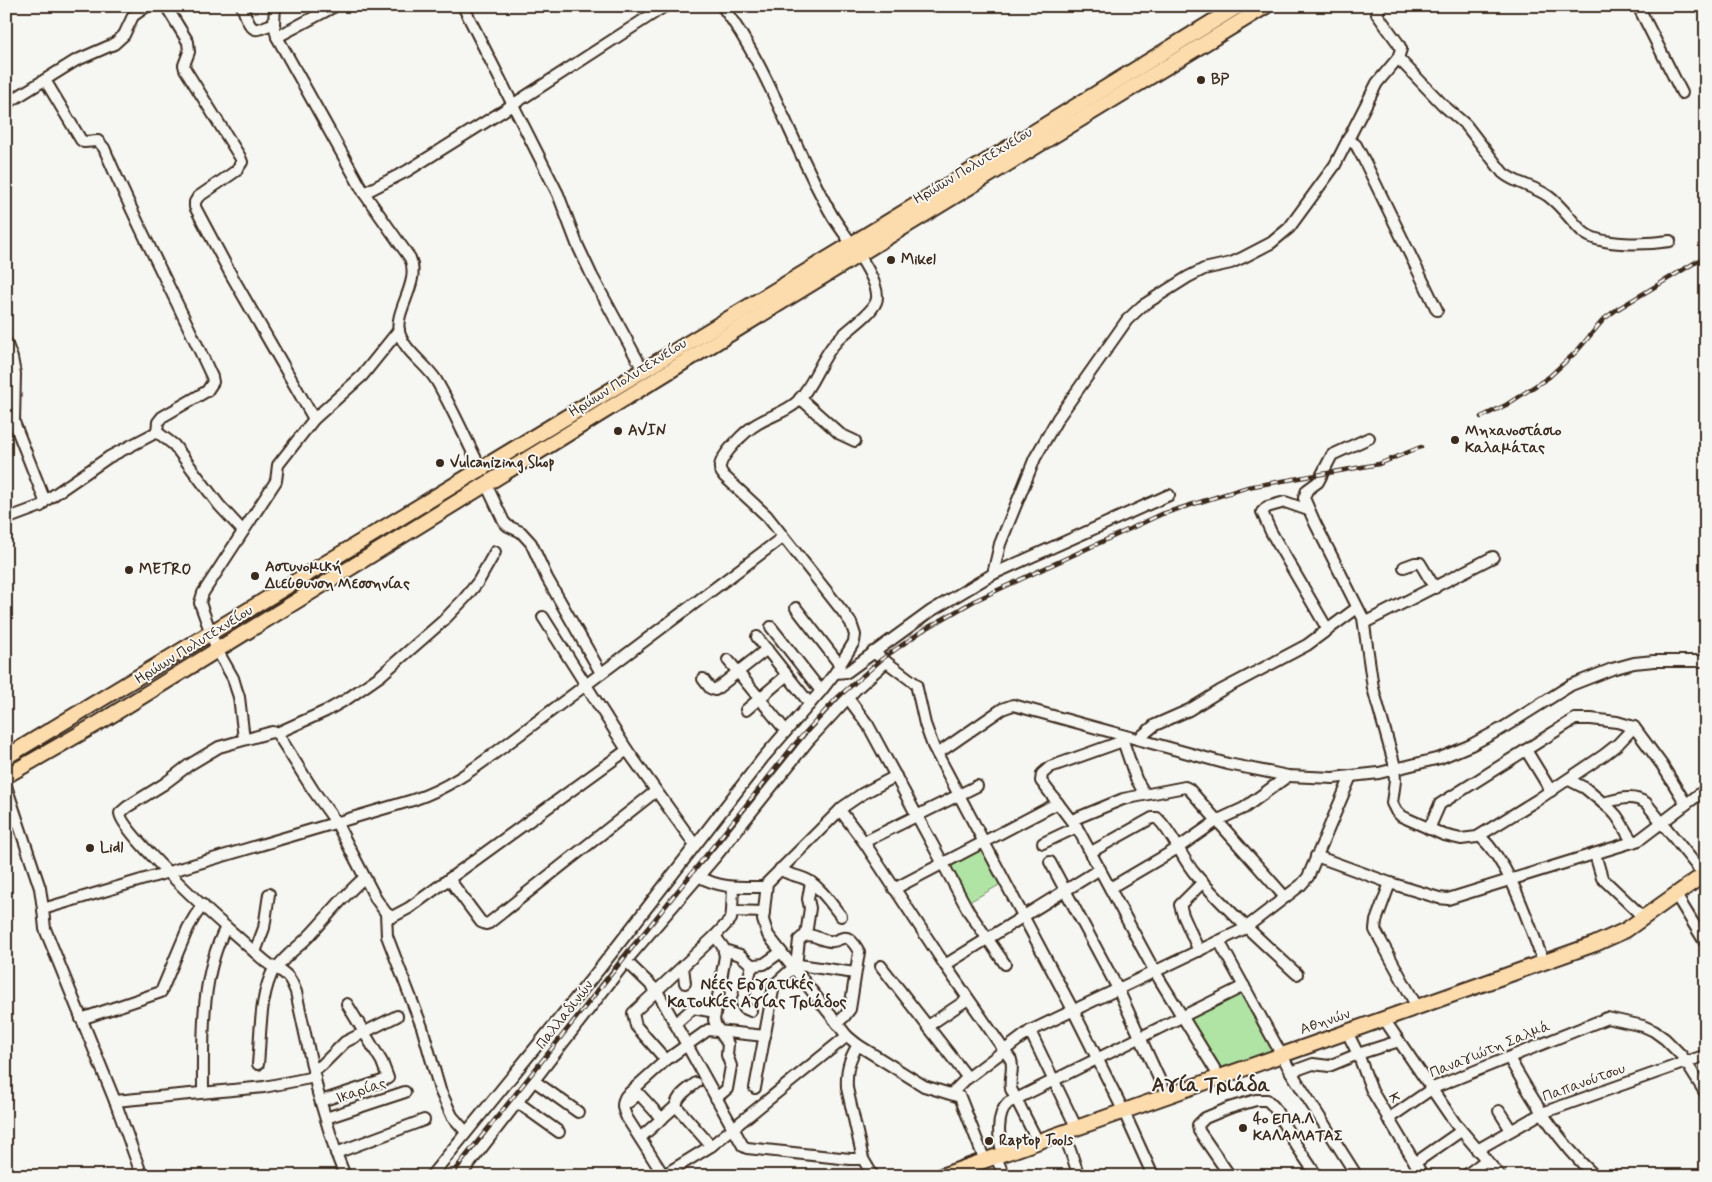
<svg xmlns="http://www.w3.org/2000/svg" width="1712" height="1182" font-family="Mynerve,sans-serif">
<style>
.green{fill:#b0e4a5;stroke:#768762}
.lines{fill:none;stroke-linecap:round;stroke-linejoin:round}
.minor-casing{stroke:#3b2a1e;stroke-width:14}
.major-casing{stroke:#3b2a1e;stroke-width:18}
.minor{stroke:#f6f6f2;stroke-width:10}
.major{stroke:#fcdcac;stroke-width:14}
.rail-casing{stroke:#3b2a1e;stroke-width:4.5}
.rail{stroke:#f6f6f2;stroke-width:2.5;stroke-dasharray:8;stroke-linecap:butt}
.poi-dot{fill:#3b2a1e;stroke:#f6f6f2;stroke-width:2}
.labels{text-anchor:middle;dominant-baseline:central;stroke-width:4;stroke-linejoin:round;paint-order:stroke}
.poi-label{font-size:15px;font-weight:bold;fill:#3b2a1e;stroke:#f6f6f2;text-anchor:start}
.street-label{font-size:15px;fill:#3b2a1e;stroke:#f6f6f2}
.neighbourhood-label{font-size:16px;font-weight:bold;fill:#3b2a1e;stroke:#f6f6f2}
.district-label{font-size:20px;font-weight:bold;fill:#3b2a1e;stroke:#f6f6f2}
</style>
<rect width="100%" height="100%" fill="#f6f6f2"/>
<filter id="ink" filterUnits="userSpaceOnUse"><feTurbulence type="fractalNoise" baseFrequency=".02" numOctaves="2"/><feDisplacementMap in="SourceGraphic" scale="10" xChannelSelector="R" yChannelSelector="G"/><feConvolveMatrix kernelMatrix="1 2 1 2 8 2 1 2 1" color-interpolation-filters="sRGB"/></filter>
<g filter="url(#ink)">
<g class="green">
<polygon points="982,848 1001,884 969,902 950,865"/>
<polygon points="1240,994 1272,1050 1219,1068 1188,1019"/>
</g>
<g class="lines">
<defs>
<g id="minor">
<polyline points="166,6 188,42 189,52 184,65 185,69 240,157 242,162 236,171 198,197 195,202 195,207 229,271 314,419"/>
<path d="M242 6C245 13 249 31 258 29 263 28 268 25 274 24"/>
<path d="M275 6 274 24 277 37 364 193 410 258C421 283 394 310 399 332 404 351 426 364 436 380 453 409 466 440 481 469"/>
<polyline points="463,6 558,194 577,244 592,276 643,370"/>
<polyline points="1638,6 1682,93"/>
<polyline points="277,37 335,6"/>
<path d="M1398 58 1443 105 1466 125 1503 173C1516 184 1534 186 1548 196 1562 206 1571 221 1583 232 1600 247 1649 244 1670 241"/>
<path d="M45 80 81 140 84 142 98 141 104 148C137 226 177 300 212 377L213 382 207 391 162 417 158 422 157 432"/>
<polyline points="6,104 75,61 114,44 124,35 133,16 147,6"/>
<polyline points="1348,139 1356,145 1365,162 1437,310"/>
<polyline points="364,193 407,171 503,111 665,6"/>
<polyline points="6,342 12,358 15,374 14,422 45,501"/>
<polyline points="800,398 840,434 855,441"/>
<polyline points="1369,438 1332,455 1318,482 1307,490 1304,498 1315,523 1363,618 1373,688 1394,763 1395,781 1392,803 1396,811 1401,816 1444,835 1461,839 1477,837 1537,800 1604,755 1618,744 1634,727"/>
<polyline points="486,484 504,522 508,526 521,532 531,543 547,578 601,673"/>
<polyline points="1308,510 1285,502 1267,507 1262,512 1271,532 1328,630"/>
<polyline points="6,519 41,506 45,501 109,457 157,432 174,445 219,505 243,531"/>
<polyline points="1404,567 1415,563 1420,563 1435,588"/>
<polyline points="993,574 1000,544 1035,458 1058,418 1127,320 1142,306 1188,277 1204,269 1231,263 1244,257 1271,243 1289,228 1335,165 1377,83 1398,58 1401,49 1398,43 1377,14 1378,10 1382,6"/>
<polyline points="796,608 840,665"/>
<polyline points="543,617 627,750 695,845"/>
<polyline points="1364,623 1493,557"/>
<polyline points="771,627 821,691"/>
<polyline points="757,637 810,704"/>
<polyline points="873,652 916,684 925,724 933,746 1073,1010 1124,1112 1153,1176"/>
<polyline points="728,660 786,731"/>
<polyline points="835,673 847,672 931,611 993,574 1169,495"/>
<polyline points="703,679 710,688 715,690 767,649"/>
<polyline points="848,698 868,725 969,912 1005,964"/>
<polyline points="746,710 787,675"/>
<polyline points="277,733 313,790 336,822 376,899 386,913 392,917 409,908 627,750"/>
<polyline points="1123,736 1123,741 1136,779 1145,794"/>
<polyline points="244,739 239,697 236,688 233,678 217,650 200,603 203,593 276,481 278,465 314,419 362,376 399,330"/>
<polyline points="1138,739 1155,725 1189,710 1220,691 1307,645 1357,608"/>
<polyline points="1123,741 1050,767 1042,774 1041,781 1079,831 1155,972 1219,1076"/>
<polyline points="1526,750 1551,791"/>
<polyline points="937,754 1002,709 1013,705 1228,764 1288,776 1333,778 1379,773 1440,758 1471,745 1501,729 1571,685 1612,669 1634,663 1654,661 1706,661"/>
<polyline points="896,776 862,794 843,807 767,883 763,920 768,935 847,1036 858,1045 924,1086 960,1097 985,1161"/>
<path d="M1569 780 1585 788 1603 803C1619 799 1632 794 1646 803L1704 875"/>
<polyline points="6,786 40,888 43,909"/>
<path d="M1603 803C1622 817 1620 825 1633 842"/>
<path d="M840 810 864 842 945 965 1011 1060C1014 1069 1009 1079 1011 1089L1038 1142"/>
<polyline points="1072,820 1123,799 1185,787 1189,789 1285,897"/>
<polyline points="1429,829 1440,804 1567,724 1575,719 1591,719 1617,722 1634,727 1662,765 1686,804"/>
<path d="M1480 836C1513 868 1527 921 1544 963"/>
<polyline points="864,842 977,786"/>
<polyline points="1043,843 1077,827"/>
<path d="M1091 852 1152 818H1157C1174 834 1181 858 1196 875 1227 910 1262 942 1297 974"/>
<polyline points="1595,854 1602,878 1644,918"/>
<polyline points="1316,856 1390,883 1439,898 1448,899 1639,840 1706,789"/>
<polyline points="1050,862 1118,989 1167,1096"/>
<path d="M780 869C789 876 800 875 809 881 822 889 831 904 841 916"/>
<path d="M698 876C721 889 740 887 766 887"/>
<polyline points="449,879 481,922 486,924 489,923 656,791"/>
<polyline points="1390,883 1376,921 1375,930 1417,1007"/>
<polyline points="733,887 732,911 764,912"/>
<polyline points="1110,888 1178,848 1218,820 1244,808 1288,776"/>
<polyline points="894,889 1058,803"/>
<polyline points="1676,895 1706,944"/>
<polyline points="386,913 387,936 422,1027 440,1090 452,1116 466,1132"/>
<polyline points="806,935 810,908 808,899 811,882"/>
<polyline points="715,936 723,947 725,956 714,1020 716,1026 728,1044 727,1055 731,1066 727,1089 716,1098"/>
<polyline points="1219,941 1291,1072 1357,1176"/>
<polyline points="724,950 740,955 753,966"/>
<polyline points="1199,951 1183,915 1180,905 1203,882"/>
<polyline points="255,952 264,928 269,894"/>
<polyline points="626,961 657,991 743,1146 747,1148 850,1159 863,1159"/>
<polyline points="945,965 1100,869"/>
<path d="M796 966 799 940C810 928 821 943 833 941 839 941 843 935 849 939 853 942 857 948 859 952L850 1009 844 1017 837 1023"/>
<polyline points="881,966 968,1078"/>
<polyline points="683,967 685,983"/>
<path d="M277 968C285 955 299 947 310 935 328 916 344 895 364 878"/>
<polyline points="751,1011 744,1008 742,1003 751,969 755,965 764,964 781,952"/>
<polyline points="81,1019 161,992 188,928 195,916 203,905"/>
<polyline points="1384,1019 1455,1123 1500,1176"/>
<polyline points="675,1024 693,1008 715,1012"/>
<polyline points="928,1026 968,999"/>
<polyline points="1030,1031 1077,1129"/>
<polyline points="1347,1032 1358,1054 1372,1091 1423,1176"/>
<path d="M858 1045C849 1059 846 1071 847 1088L863 1159 873 1176"/>
<path d="M1509 1058C1533 1100 1558 1142 1595 1176"/>
<polyline points="666,1060 636,1026 633,1013 715,936 731,919 732,911"/>
<path d="M258 1064C261 1033 259 995 275 967"/>
<polyline points="313,1070 322,1065 345,1042 397,1016"/>
<polyline points="1291,1072 1313,1064 1329,1066 1358,1054 1399,1041"/>
<polyline points="533,1080 578,1112"/>
<polyline points="755,1088 774,985 793,968 799,965 855,973"/>
<path d="M203 1092C203 1038 200 977 226 927"/>
<polyline points="952,1093 965,1080 1030,1031 1244,929 1301,885 1308,877 1351,776"/>
<polyline points="115,1101 264,1087 315,1077"/>
<polyline points="321,1101 382,1081 388,1078 382,1062 347,1004"/>
<polyline points="517,1102 559,1132"/>
<polyline points="629,1102 637,1095 640,1095 662,1119"/>
<path d="M676 1106C677 1096 688 1089 696 1083"/>
<polyline points="1499,1111 1511,1130"/>
<polyline points="326,1118 405,1092"/>
<polyline points="1388,1119 1433,1088 1607,1018 1643,1026 1654,1031 1665,1039 1682,1056 1706,1094"/>
<polyline points="1064,1133 1079,1176"/>
<polyline points="640,1138 676,1106 711,1146"/>
<polyline points="1477,1150 1542,1113 1706,1055"/>
<polyline points="336,1153 424,1120"/>
<path d="M1003 1154C998 1139 996 1115 1008 1103L1244 986"/>
<polyline points="996,1157 1004,1176"/>
<polyline points="1415,1163 1461,1131"/>
<polyline points="664,1175 711,1146 847,1036"/>
<path d="M142 1176 115 1101 45 929 43 909 413 800C447 789 474 769 503 747L783 537"/>
<path d="M345 1176 336 1153 318 1093 296 992C294 987 292 982 289 978 284 971 277 969 270 965 257 955 245 943 232 932 214 917 120 831 120 813L127 807 164 784 189 765 219 747 272 732 277 733 326 711 347 699 380 676 443 621 465 598 478 582 495 552"/>
<path d="M431 1176 601 967 763 758 821 691 835 673 854 642 855 635 851 623 843 612 767 516 724 476C722 473 719 470 720 466 722 454 746 430 757 424 770 416 786 412 797 402 814 385 820 359 836 342 846 330 870 316 876 302 884 283 844 235 833 217 793 149 770 69 722 6"/>
<polyline points="460,1176 631,955 717,855 809,740 856,689 886,662"/>
<path d="M664 1176 627 1118C623 1109 621 1104 626 1096L666 1060 708 1030 765 1036"/>
<polyline points="1230,1176 1199,1131 1198,1125 1205,1118 1229,1108 1256,1100 1267,1100 1274,1107 1294,1142 1317,1176"/>
<polyline points="1465,1176 1486,1160"/>
<polyline points="1705,1176 1706,1175"/>
</g>
<g id="major">
<polyline points="6,757 906,211 1238,6"/>
<polyline points="6,776 102,721 814,282 1266,6"/>
<polyline points="941,1176 1595,944 1626,930 1706,873"/>
</g>
</defs>
<use href="#minor" class="minor-casing"/>
<use href="#major" class="major-casing"/>
<use href="#minor" class="minor"/>
<use href="#major" class="major"/>
<defs>
<g id="rail">
<polyline points="1481,417 1506,405 1549,377 1577,351 1604,319 1616,310 1706,256"/>
<polyline points="450,1176 794,745 837,698 882,659 922,631 974,601 1162,514 1248,487 1379,464 1421,447"/>
</g>
</defs>
<use href="#rail" class="rail-casing"/>
<use href="#rail" class="rail"/>
</g>
</g>
<g class="poi-dot">
<circle cx="1201" cy="80" r="5"/>
<circle cx="891" cy="260" r="5"/>
<circle cx="618" cy="431" r="5"/>
<circle cx="1455" cy="440" r="5"/>
<circle cx="440" cy="463" r="5"/>
<circle cx="129" cy="570" r="5"/>
<circle cx="255" cy="576" r="5"/>
<circle cx="90" cy="848" r="5"/>
<circle cx="1243" cy="1128" r="5"/>
<circle cx="989" cy="1141" r="5"/>
</g>
<g class="labels">
<g class="poi-label">
<text x="1211" y="80">BP</text>
<text x="901" y="260">Mikel</text>
<text x="628" y="431">AVIN</text>
<text x="1465" y="431">Μηχανοστάσιο<tspan x="1465" dy="17">Καλαμάτας</tspan></text>
<text x="450" y="463">Vulcanizing Shop</text>
<text x="265" y="567">Αστυνομική<tspan x="265" dy="17">Διεύθυνση Μεσσηνίας</tspan></text>
<text x="139" y="570">METRO</text>
<text x="100" y="848">Lidl</text>
<text x="1253" y="1119">4ο ΕΠΑ.Λ<tspan x="1253" dy="17">ΚΑΛΑΜΑΤΑΣ</tspan></text>
<text x="999" y="1141">Raptop Tools</text>
</g>
<g class="street-label">
<text transform="translate(973 166) rotate(-31)">Ηρώων Πολυτεχνείου</text>
<text transform="translate(628 378) rotate(-32)">Ηρώων Πολυτεχνείου</text>
<text transform="translate(194 645) rotate(-32)">Ηρώων Πολυτεχνείου</text>
<text transform="translate(565 1015) rotate(-52)">Παλλαδινών</text>
<text transform="translate(1325 1022) rotate(-19)">Αθηνών</text>
<text transform="translate(1490 1050) rotate(-22)">Παναγιώτη Σαλμά</text>
<text transform="translate(1584 1083) rotate(-20)">Παπανούτσου</text>
<text transform="translate(361 1091) rotate(-19)">Ικαρίας</text>
<text transform="translate(1394 1098) rotate(60)">Κ</text>
</g>
<g class="neighbourhood-label">
<text x="757" y="984">Νέες Εργατικές<tspan x="757" dy="18">Κατοικίες Αγίας Τριάδος</tspan></text>
</g>
<g class="district-label">
<text x="1211" y="1085">Αγία Τριάδα</text>
</g>
</g>
<rect width="1712" height="1182" fill="none" stroke="#f6f6f2" stroke-width="25"/>
<rect x="12" y="12" width="1687" height="1157" fill="none" stroke="#3b2a1e" stroke-width="2" filter="url(#ink)"/>
</svg>
